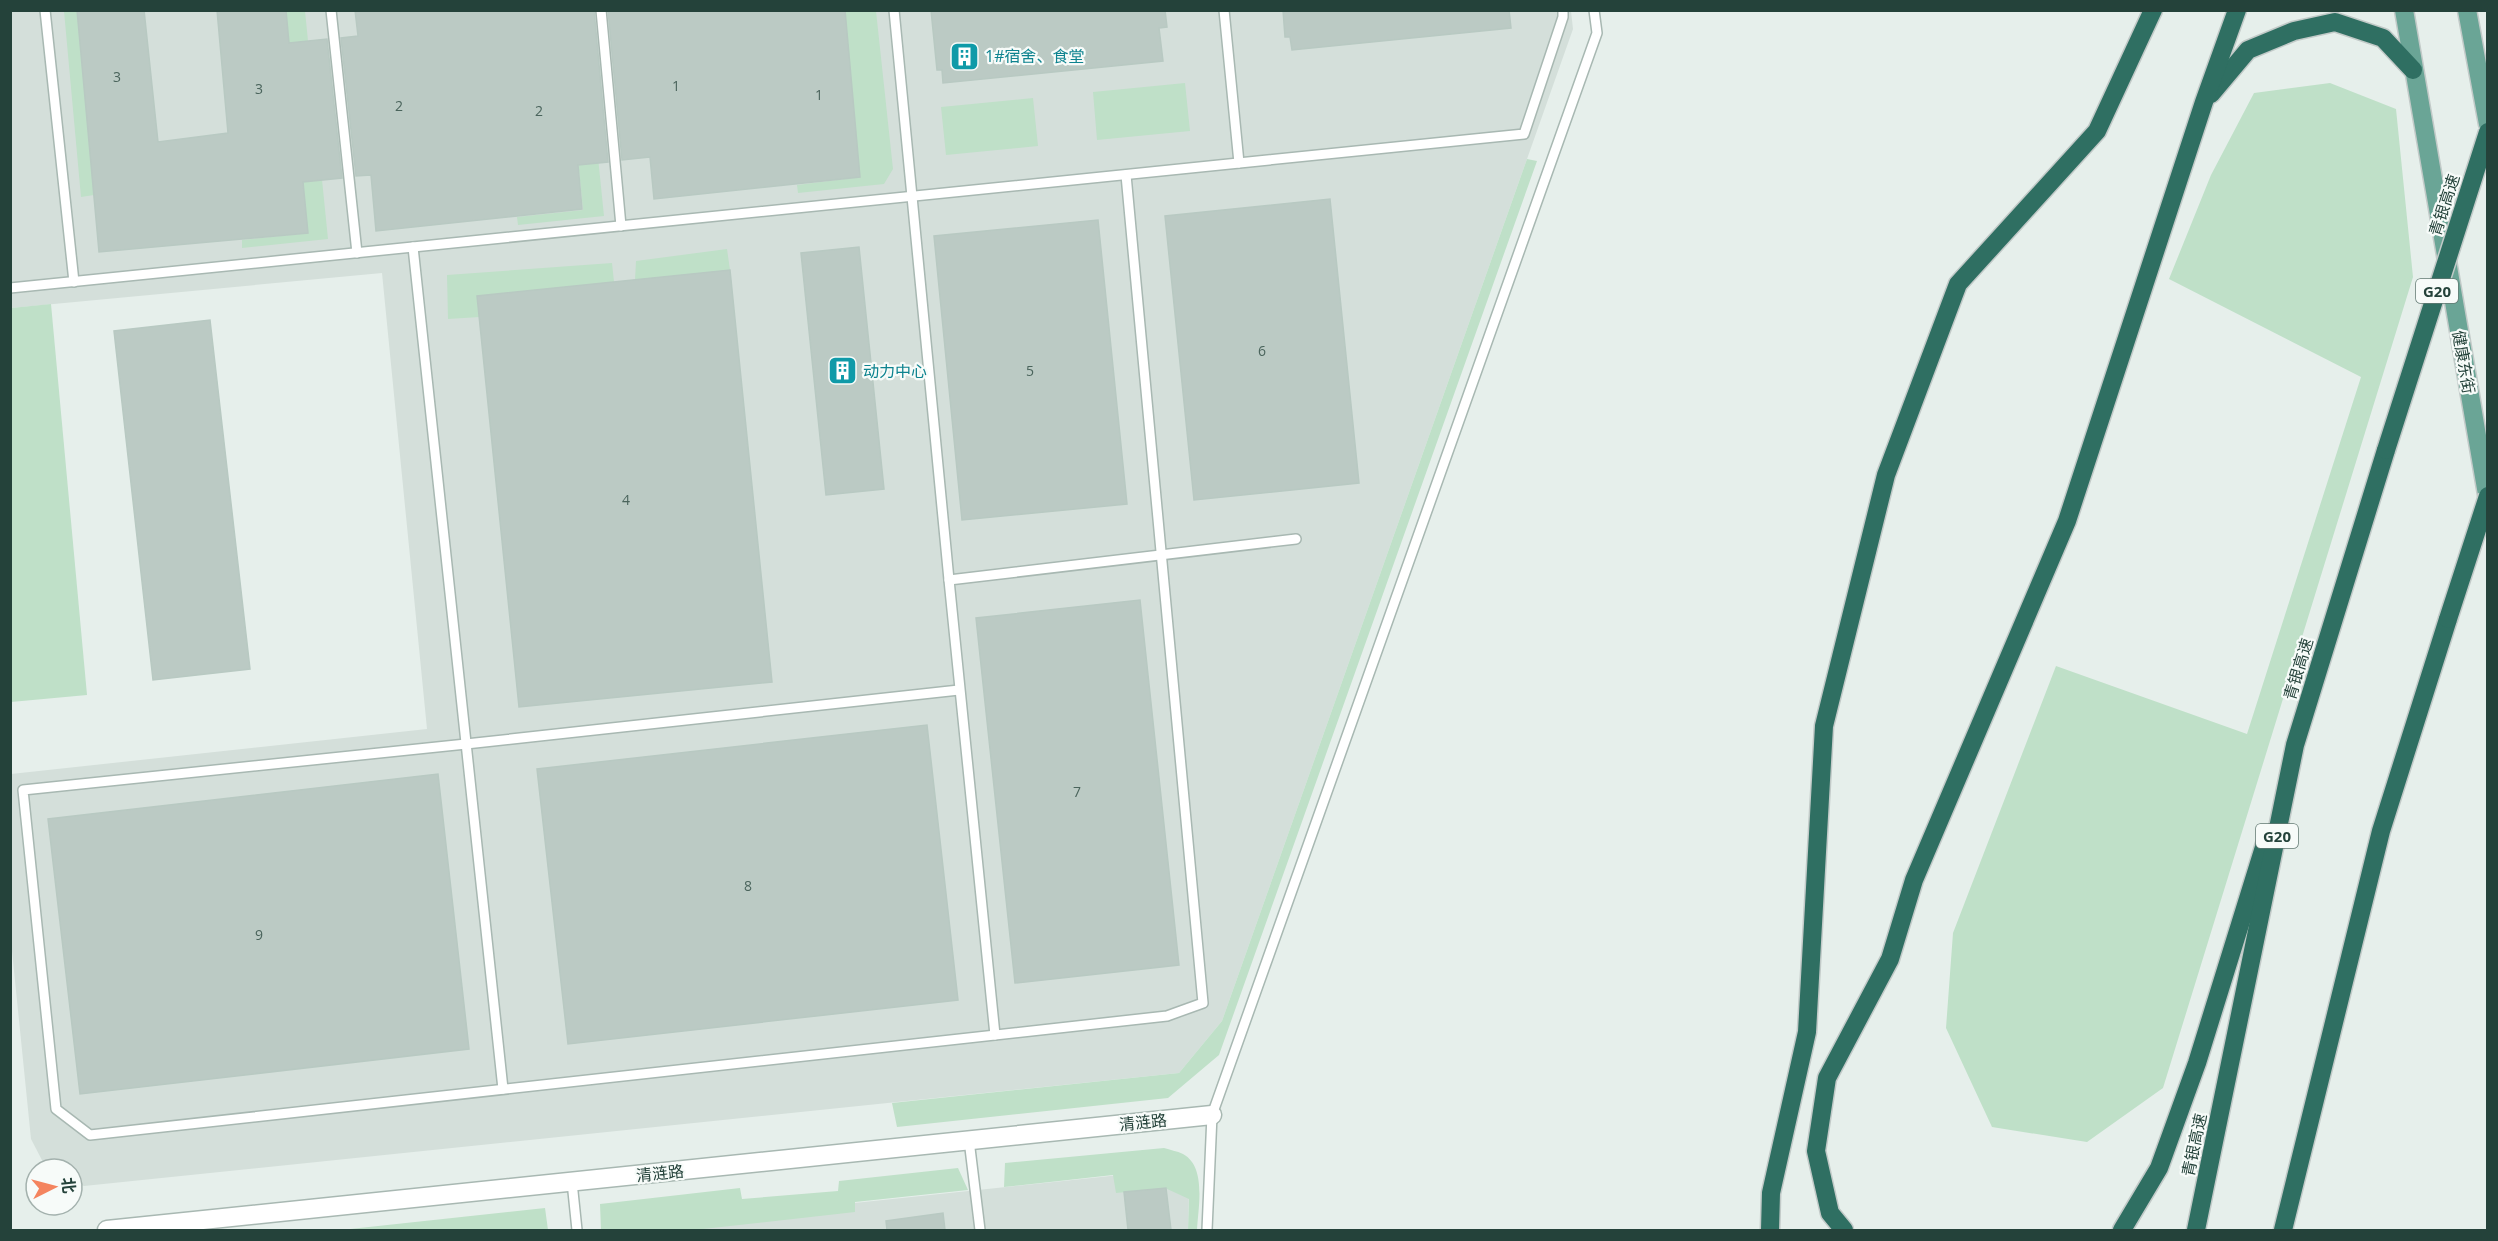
<svg xmlns="http://www.w3.org/2000/svg" width="2498" height="1241" font-family="'Open Sans','Noto Sans SC',sans-serif">
<style>
.built{fill:#d4dfda}
.green{fill:#bfe0c8}
.building{fill:#bbcac4;stroke:#b8c9c2;stroke-width:1.5}
.lines{fill:none;stroke-linecap:round;stroke-linejoin:round}
.service-casing{stroke:#a8b8b2;stroke-width:12}
.tertiary-casing{stroke:#a8b8b2;stroke-width:21}
.primary-casing{stroke:#c2cac8;stroke-width:21}
.motorway-casing{stroke:#c2cac8;stroke-width:21}
.service{stroke:#fff;stroke-width:9}
.tertiary{stroke:#fff;stroke-width:18}
.primary{stroke:#6aa596;stroke-width:18}
.motorway{stroke:#2f6f62;stroke-width:18}
.motorway-bridge-casing{stroke:#c2cac8;stroke-width:21;stroke-linecap:butt}
.motorway-bridge{stroke:#2f6f62;stroke-width:18}
.labels{text-anchor:middle;dominant-baseline:central;stroke-width:4.5;stroke-linejoin:round;paint-order:stroke}
.number-label{font-size:14px;fill:#4a645c}
.shield{fill:#f7fbf9;stroke:#637a73;stroke-width:1.5}
.shield-label{font-size:15px;font-weight:bold;fill:#24423a}
.culture-label{font-size:16px;fill:#0d838f;stroke:#f7fbf9;text-anchor:start}
.street-label{font-size:16px;fill:#24423a;stroke:#f7fbf9}
</style>
<rect width="100%" height="100%" fill="#e6efeb"/>
<g class="built">
<polygon points="11,11 1571,11 1573,29 1222,1021 1179,1073 84,1186 72,1181 72,1169 52,1169 44,1164 31,1139 11,941 11,774 427,729 382,273 11,308"/>
<polygon points="1167,1170 1189,1193 1188,1230 598,1230"/>
</g>
<g class="green">
<polygon points="64,11 77,11 94,195 81,197"/>
<polygon points="286,11 305,11 328,239 242,248 242,240 308,233"/>
<polygon points="563,11 583,11 604,216 518,225 517,217 583,210"/>
<polygon points="845,11 876,11 893,169 884,184 798,193 797,185 860,177"/>
<polygon points="1185,83 1190,131 1097,140 1093,92"/>
<polygon points="2330,83 2396,109 2413,277 2163,1088 2087,1142 1992,1127 1946,1028 1953,933 2056,666 2247,734 2361,377 2169,279 2211,175 2254,93"/>
<polygon points="1033,98 1038,146 946,155 941,107"/>
<polygon points="1527,159 1537,161 1219,1055 1168,1098 897,1127 892,1103 1179,1073 1222,1021"/>
<polygon points="727,249 730,270 635,280 636,261"/>
<polygon points="612,263 614,282 480,317 448,319 447,275"/>
<polygon points="51,304 87,695 11,702 11,308"/>
<path d="M1164 1148C1170 1150 1177 1151 1183 1154 1207 1167 1198 1208 1197 1230H1188L1189 1199 1165 1188 1116 1193 1113 1175 1004 1187 1005 1163Z"/>
<polygon points="958,1168 968,1190 855,1202 855,1212 694,1230 601,1230 600,1204 740,1188 742,1199 838,1191 839,1181"/>
<polygon points="545,1208 548,1230 341,1230"/>
</g>
<g class="building">
<polygon points="77,10 144,10 158,142 228,133 217,10 286,10 289,43 327,39 342,178 303,182 308,233 99,252"/>
<polygon points="355,10 594,10 608,162 578,165 582,209 376,231 371,175 356,176 341,38 358,36"/>
<polygon points="608,10 845,10 860,177 654,199 650,157 622,160"/>
<polygon points="931,10 1165,10 1167,27 1159,28 1163,61 943,83 942,70 937,70"/>
<polygon points="1283,10 1509,10 1511,28 1292,50 1290,37 1285,37"/>
<polygon points="1330,199 1359,483 1194,500 1165,216"/>
<polygon points="1098,220 1127,504 962,520 934,236"/>
<polygon points="859,247 884,489 826,495 801,253"/>
<polygon points="730,270 772,682 519,707 477,296"/>
<polygon points="210,320 250,669 153,680 114,331"/>
<polygon points="1140,600 1179,965 1015,983 976,618"/>
<polygon points="927,725 958,1000 568,1044 537,769"/>
<polygon points="438,774 469,1049 80,1094 48,819"/>
<polygon points="1166,1188 1171,1230 1128,1230 1124,1192"/>
<polygon points="943,1213 945,1230 887,1230 886,1221"/>
</g>
<g class="lines">
<defs>
<g id="service">
<polyline points="45,10 74,282"/>
<polyline points="331,10 357,253"/>
<polyline points="601,10 621,226"/>
<polyline points="894,10 949,580"/>
<polyline points="1224,10 1239,163"/>
<polyline points="413,247 503,1089"/>
<polyline points="10,288 1524,134 1563,17 1563,10"/>
<polyline points="959,690 466,744 23,790 56,1109 90,1135 1167,1016 1203,1003 1126,175"/>
<polyline points="995,1035 949,580 1296,539"/>
<polyline points="969,1140 980,1230"/>
<polyline points="572,1182 577,1230"/>
<polyline points="1207,1230 1212,1115 1597,33 1594,10"/>
</g>
<polyline id="tertiary" points="107,1230 1212,1115"/>
<g id="primary">
<polyline points="2404,10 2488,500"/>
<polyline points="2467,10 2488,124"/>
</g>
<g id="motorway">
<polyline points="2211,94 2248,50 2294,31 2335,22 2383,38 2413,70"/>
<polyline points="1770,1230 1771,1193 1807,1032 1824,726 1886,475 1958,284 2097,131 2153,10"/>
<polyline points="1844,1230 1830,1213 1816,1151 1827,1078 1890,959 1914,880 2067,521 2204,102 2237,10"/>
<polyline points="2122,1230 2159,1168 2197,1063 2265,844"/>
<polyline points="2196,1230 2295,745 2386,450"/>
<polyline points="2283,1230 2381,831 2448,619"/>
</g>
</defs>
<use href="#service" class="service-casing"/>
<use href="#tertiary" class="tertiary-casing"/>
<use href="#primary" class="primary-casing"/>
<use href="#motorway" class="motorway-casing"/>
<use href="#service" class="service"/>
<use href="#tertiary" class="tertiary"/>
<use href="#primary" class="primary"/>
<use href="#motorway" class="motorway"/>
<defs>
<g id="motorway-bridge">
<polyline points="2386,450 2488,132"/>
<polyline points="2448,619 2488,496"/>
</g>
</defs>
<use href="#motorway-bridge" class="motorway-bridge-casing"/>
<use href="#motorway-bridge" class="motorway-bridge"/>
</g>
<defs>
<symbol id="building-square" viewBox="-11 -11 22 22"><rect x="-9" y="-9" width="18" height="18" rx="4" fill="#0f9aa8" stroke="#f7fbf9"/><path d="M-4-6H4V6H1V3H-1V6H-4ZM-2.5-4.3h1.7v1.8h-1.7ZM.8-4.3h1.7v1.8H.8ZM-2.5-1h1.7V.8h-1.7ZM.8-1h1.7V.8H.8Z" fill="#fff"/></symbol>
</defs>
<g fill-rule="evenodd">
<use href="#building-square" x="948" y="40" width="33" height="33"/>
<use href="#building-square" x="826" y="354" width="33" height="33"/>
</g>
<g class="labels">
<g class="number-label">
<text x="117" y="76">3</text>
<text x="676" y="85">1</text>
<text x="259" y="88">3</text>
<text x="819" y="94">1</text>
<text x="399" y="105">2</text>
<text x="539" y="110">2</text>
<text x="1262" y="350">6</text>
<text x="1030" y="370">5</text>
<text x="626" y="499">4</text>
<text x="1077" y="791">7</text>
<text x="748" y="885">8</text>
<text x="259" y="934">9</text>
</g>
<g class="shield">
<rect x="2416" y="279" width="42" height="24" rx="4.5"/>
<rect x="2256" y="824" width="42" height="24" rx="4.5"/>
</g>
<g class="shield-label">
<text x="2437" y="291">G20</text>
<text x="2277" y="836">G20</text>
</g>
<g class="culture-label">
<text x="985" y="56">1#宿舍、食堂</text>
<text x="863" y="371">动力中心</text>
</g>
<g class="street-label">
<text transform="translate(2444 205) rotate(-72)">青银高速</text>
<text transform="translate(2464 362) rotate(80)">健康东街</text>
<text transform="translate(2298 669) rotate(-73)">青银高速</text>
<text transform="translate(1143 1122) rotate(-6)">清涟路</text>
<text transform="translate(2194 1145) rotate(-78)">青银高速</text>
<text transform="translate(660 1173) rotate(-6)">清涟路</text>
</g>
</g>
<rect width="2498" height="1241" fill="none" stroke="#24423a" stroke-width="24"/>
<g transform="translate(54 1187) rotate(84)"><circle r="28" fill="#f7fbf9" stroke="#a3b1ad" stroke-width="1.5"/>
<path d="M0-4.5L10 22L0 15L-10 22Z" fill="#f4845f"/>
<text y="-9" font-size="16" font-weight="bold" text-anchor="middle" fill="#24423a">北</text>
</g>
</svg>
